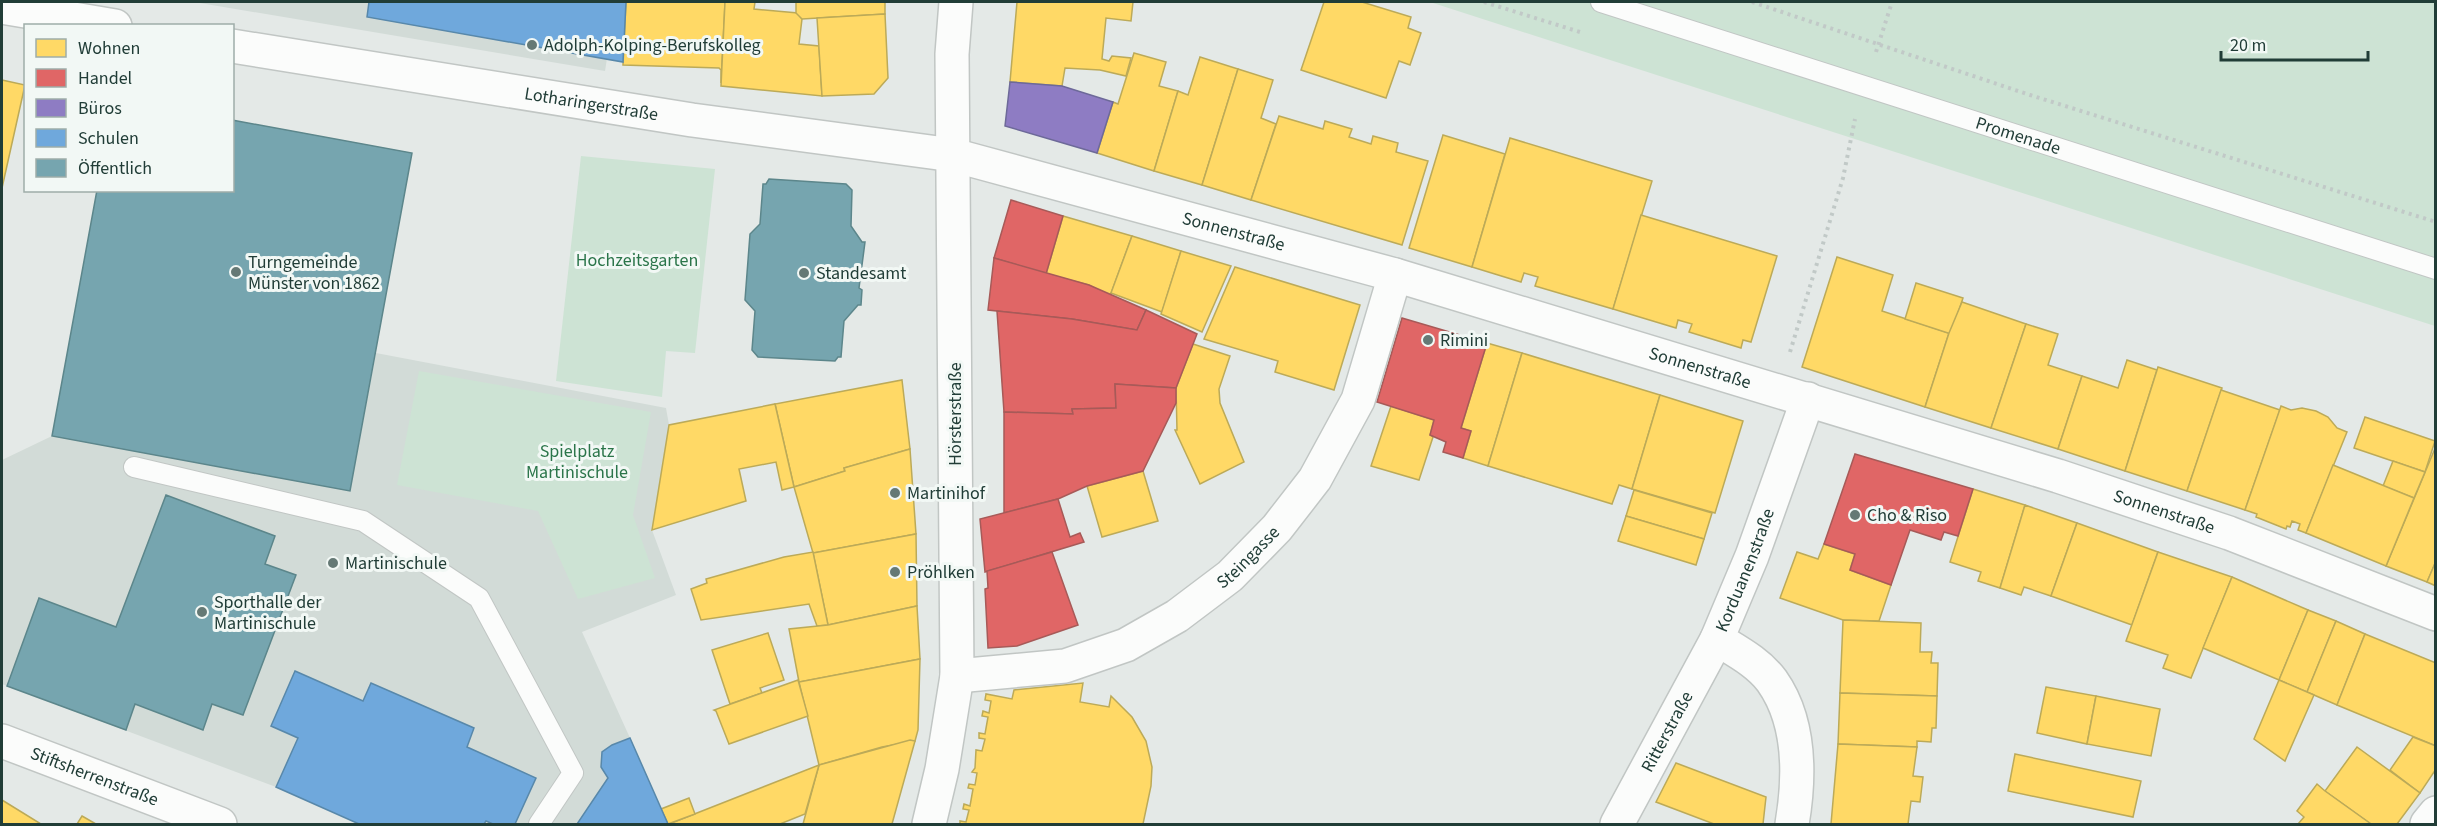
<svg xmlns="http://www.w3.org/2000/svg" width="2437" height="826" font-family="'Source Sans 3',sans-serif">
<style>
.built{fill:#d2dbd7}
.green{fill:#cde3d4}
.homes{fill:#ffd966;stroke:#bcaa58;stroke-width:1.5}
.shops{fill:#e06666;stroke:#a75a58;stroke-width:1.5}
.offices{fill:#8e7cc3;stroke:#6d6999;stroke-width:1.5}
.schools{fill:#6fa8dc;stroke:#5888aa;stroke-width:1.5}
.public{fill:#76a5af;stroke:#5c868b;stroke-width:1.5}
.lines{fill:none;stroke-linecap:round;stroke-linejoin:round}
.lane-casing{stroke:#c1c6c4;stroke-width:22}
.street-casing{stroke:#c1c6c4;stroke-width:36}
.path{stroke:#c1c9c7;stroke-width:4;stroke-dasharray:3 4.5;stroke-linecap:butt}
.lane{stroke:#fbfcfb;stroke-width:20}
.street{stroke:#fbfcfb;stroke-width:33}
.poi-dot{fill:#657975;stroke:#f2f8f5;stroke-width:2}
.labels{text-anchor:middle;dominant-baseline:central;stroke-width:6;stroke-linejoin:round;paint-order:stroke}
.poi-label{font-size:18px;fill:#213d37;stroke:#f2f8f5;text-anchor:start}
.street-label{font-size:18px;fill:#213d37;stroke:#f2f8f5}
.park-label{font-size:18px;fill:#2b754a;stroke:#f2f8f5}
</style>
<rect width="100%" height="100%" fill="#e4e9e7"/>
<g class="built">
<polygon points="194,2 616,2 605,71"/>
<polygon points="376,353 666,408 669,425 652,530 676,595 582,632 630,738 612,745 602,752 601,767 608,778 576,824 359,824 276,787 2,684 2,460 52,436 350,491"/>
</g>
<g class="green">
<polygon points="1430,2 2435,2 2435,326"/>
<polygon points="581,156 715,169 695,353 666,351 662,397 556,381"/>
<polygon points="419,371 651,412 633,515 655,578 578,599 538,511 397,485"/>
</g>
<g class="homes">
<polygon points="626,2 725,2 721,83 721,70 719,68 623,65"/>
<polygon points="725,2 755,2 754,9 798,13 802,19 799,44 819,46 822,96 721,86"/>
<polygon points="796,2 885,2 885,14 802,19 796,13"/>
<polygon points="1017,2 1133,2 1131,21 1106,18 1102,59 1109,61 1112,56 1131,58 1126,76 1100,70 1065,68 1062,86 1010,82"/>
<polygon points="1324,2 1362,2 1411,17 1408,28 1421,33 1410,65 1399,61 1386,98 1301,70"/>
<polygon points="885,14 888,78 874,94 822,96 817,18"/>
<polygon points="1134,53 1166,62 1159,86 1178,91 1154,171 1097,153 1113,102 1118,104"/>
<polygon points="1200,57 1238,69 1202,185 1154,171 1178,91 1188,95"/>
<polygon points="1238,69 1273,80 1261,118 1276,124 1251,200 1202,185"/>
<polygon points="2,80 25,85 2,188"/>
<polygon points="1279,116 1323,129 1325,121 1352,129 1349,137 1371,144 1373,136 1398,143 1396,152 1428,161 1402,245 1251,200"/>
<polygon points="1443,135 1505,154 1472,267 1409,248"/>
<polygon points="1510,138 1652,181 1613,309 1535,286 1538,277 1524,273 1521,282 1472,267"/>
<polygon points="1641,215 1777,256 1751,342 1743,340 1741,348 1689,332 1692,324 1678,320 1676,328 1613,309"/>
<polygon points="1063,216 1132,236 1110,296 1089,285 1046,274"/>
<polygon points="1132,236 1181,251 1162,312 1111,293"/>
<polygon points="1181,251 1231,266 1202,332 1161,314"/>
<polygon points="1837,257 1893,275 1882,311 1949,333 1925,407 1802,367"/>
<polygon points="1235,267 1360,305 1334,390 1275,372 1278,361 1204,339"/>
<polygon points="1916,283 1963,298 1951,334 1905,319"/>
<polygon points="1962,302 2026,324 1991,428 1925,407 1949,333"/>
<polygon points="2026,324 2058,334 2048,365 2082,376 2058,449 1991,428"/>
<polygon points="1487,343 1522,353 1488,466 1463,458 1471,431 1461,428"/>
<polygon points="1193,344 1230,356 1219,389 1220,403 1244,462 1200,484 1175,430 1177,430 1176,388"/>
<polygon points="1522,353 1660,395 1632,489 1619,485 1612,504 1488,466"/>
<polygon points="2127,360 2157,370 2125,471 2058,449 2082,376 2118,388"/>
<polygon points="2158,367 2222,388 2187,491 2125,471"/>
<polygon points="902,380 910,449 844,468 845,471 794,487 775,404"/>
<polygon points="2221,390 2280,410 2245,510 2187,491"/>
<polygon points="1660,395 1743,421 1715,513 1632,489"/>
<polygon points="775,404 794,487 782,490 776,462 739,469 746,501 652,530 669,425"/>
<polygon points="1391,406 1434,420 1430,435 1433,437 1419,480 1371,466"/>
<polygon points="2281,406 2291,410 2302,408 2316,411 2328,417 2337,428 2347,432 2306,533 2298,530 2300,524 2292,521 2290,527 2287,526 2286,529 2256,517 2257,514 2245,510"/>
<polygon points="2365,417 2435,441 2425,472 2354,448"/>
<polygon points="2436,446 2436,561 2427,582 2386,566"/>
<polygon points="910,449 916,534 813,553 794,487 845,471 844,468"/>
<polygon points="2393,461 2425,472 2414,498 2383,486"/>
<polygon points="2333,465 2414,498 2386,566 2306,533"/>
<polygon points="1143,471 1158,521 1102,537 1087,486"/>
<polygon points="1973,489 2025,505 2000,588 1978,581 1981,572 1950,562"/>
<polygon points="1634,490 1712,513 1704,539 1626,516"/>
<polygon points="2025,505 2077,523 2051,596 2024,587 2021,595 2000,588"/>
<polygon points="1626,516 1704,539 1696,565 1618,541"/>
<polygon points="2077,523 2158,552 2132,625 2051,596"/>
<polygon points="916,534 917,606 828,625 813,553"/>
<polygon points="1824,544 1855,554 1850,570 1891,585 1879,621 1843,620 1780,598 1797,552 1818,559"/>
<polygon points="813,552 828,625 817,626 809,604 701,620 691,589 707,583 706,579 784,557"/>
<polygon points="2158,552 2232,577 2191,678 2163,668 2168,655 2126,641"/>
<polygon points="2436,561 2436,586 2427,582"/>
<polygon points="2232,577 2308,610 2279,680 2203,648"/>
<polygon points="917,606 920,659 799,682 789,629 828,625"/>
<polygon points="2308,610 2336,621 2307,692 2279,680"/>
<polygon points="1843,620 1921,623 1920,652 1932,652 1931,663 1938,663 1937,696 1840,693"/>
<polygon points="2336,621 2365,634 2337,705 2307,692"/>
<polygon points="768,633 784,680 760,688 762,693 730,704 712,650"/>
<polygon points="2365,634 2436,663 2436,746 2337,705"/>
<polygon points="920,659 918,730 915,741 882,747 819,765 799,682"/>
<polygon points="798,680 808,716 729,744 716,711 714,710"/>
<polygon points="2279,680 2314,695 2285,761 2254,739"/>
<polygon points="1083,683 1080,702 1109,707 1111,696 1132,717 1146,741 1152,767 1151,786 1143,824 960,824 960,821 966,822 969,810 963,809 964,804 970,806 973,789 968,788 969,784 975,785 977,773 972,772 975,768 976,750 982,751 985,739 979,738 979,733 985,734 988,717 982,716 983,711 989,713 991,701 985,700 986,694 1012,699 1014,690"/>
<polygon points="2046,687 2096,696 2087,744 2037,733"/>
<polygon points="1840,693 1937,696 1936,728 1932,728 1931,742 1917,741 1917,747 1838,744"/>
<polygon points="2096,696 2160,709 2151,756 2087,744"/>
<polygon points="2413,737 2436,746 2436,769 2420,793 2390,770"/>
<polygon points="910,740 915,741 892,824 803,824 819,765"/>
<polygon points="1838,744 1917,747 1913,776 1923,777 1920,802 1911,801 1908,824 1831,824"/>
<polygon points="2357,747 2420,793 2397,824 2371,824 2325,791"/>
<polygon points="2015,754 2141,781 2133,817 2008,791"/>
<polygon points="1676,763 1766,797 1763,824 1714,824 1656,802"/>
<polygon points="819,765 805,814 780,824 669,824"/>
<polygon points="2317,784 2325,791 2371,824 2298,824 2304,817 2297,811"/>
<polygon points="689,798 695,814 668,824 661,809"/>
<polygon points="2,800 41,824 2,824"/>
<polygon points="82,816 96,824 77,824"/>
</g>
<g class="shops">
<polygon points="1011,200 1063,216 1046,274 994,258"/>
<polygon points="994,258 1089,285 1146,310 1137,330 1072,319 988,310"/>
<polygon points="1146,310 1197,334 1176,388 1115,384 1116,408 1072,409 1073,414 1004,412 997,311 1072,319 1137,330"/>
<polygon points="1402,318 1487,343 1461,428 1471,431 1463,458 1443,452 1446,442 1430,435 1434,420 1377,402"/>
<polygon points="1115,384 1176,388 1176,403 1143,471 1087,486 1058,499 1004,513 1004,412 1073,414 1072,409 1116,408"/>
<polygon points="1855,454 1973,489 1958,536 1944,532 1941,540 1910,530 1891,585 1850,570 1855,554 1824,544"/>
<polygon points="1058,499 1070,537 1080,533 1084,542 985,572 980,519"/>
<polygon points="1052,552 1078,625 1017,646 988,648 985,589 988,588 987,571"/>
</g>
<polygon class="offices" points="1010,82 1062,86 1113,102 1097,153 1005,126"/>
<g class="schools">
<polygon points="369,2 626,2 623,62 367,17"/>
<polygon points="295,671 363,701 371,683 474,728 467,747 536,778 515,824 493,824 486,821 484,824 359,824 276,787 298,738 271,726"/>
<polygon points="630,738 668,824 577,824 608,778 601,767 602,752 612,745"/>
</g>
<g class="public">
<polygon points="232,120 412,153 350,491 52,436 97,190 232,190"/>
<polygon points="769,179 846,184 852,190 851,226 862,242 865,242 859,288 862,290 861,305 858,305 844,321 841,357 838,357 835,361 758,357 752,350 755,311 745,300 750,234 760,224 763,184 766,184"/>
<polygon points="166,495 275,536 265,564 296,575 243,715 212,704 203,730 135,704 126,730 7,686 39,598 116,627"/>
</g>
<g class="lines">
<defs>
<g id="lane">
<path id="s1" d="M1601 2 2436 269"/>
<polyline points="134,467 363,521 479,598 573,773 539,824"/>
</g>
<g id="street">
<polyline points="2,7 115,26"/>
<path id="s2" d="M232 46 692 120 953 155 1395 275 2058 476 2229 533 2436 614"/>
<path id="s3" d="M957 676 1065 666 1126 645 1177 616 1230 576 1277 528 1315 479 1358 400 1395 275"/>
<path id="s4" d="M2 741 220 824"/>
<polyline points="929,824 942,769 957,676 952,54 956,2"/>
<path id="s5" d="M1617 824 1717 639"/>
<path id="s6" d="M1792 824C1800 777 1801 722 1772 681 1758 662 1736 651 1717 639L1752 556 1808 399"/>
<polyline points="2427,824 2436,813"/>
</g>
</defs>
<use href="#lane" class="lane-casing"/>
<use href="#street" class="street-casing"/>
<g class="path">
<polyline points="1484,2 1580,32"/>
<polyline points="1752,2 2030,95 2436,222"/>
<polyline points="1876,52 1892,2"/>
<polyline points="1790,352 1843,178 1855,119"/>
</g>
<use href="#lane" class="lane"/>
<use href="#street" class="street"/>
</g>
<g class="poi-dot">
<circle cx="532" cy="45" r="6"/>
<circle cx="236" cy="272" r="6"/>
<circle cx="804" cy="273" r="6"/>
<circle cx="1428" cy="340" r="6"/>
<circle cx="895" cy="493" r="6"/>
<circle cx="1855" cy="515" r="6"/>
<circle cx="333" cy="563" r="6"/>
<circle cx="895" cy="572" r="6"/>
<circle cx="202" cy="612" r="6"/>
</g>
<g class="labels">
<g class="poi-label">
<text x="544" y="45">Adolph-Kolping-Berufskolleg</text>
<text x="248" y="262">Turngemeinde<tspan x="248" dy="21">Münster von 1862</tspan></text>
<text x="816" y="273">Standesamt</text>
<text x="1440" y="340">Rimini</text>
<text x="907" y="493">Martinihof</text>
<text x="1867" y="515">Cho &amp; Riso</text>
<text x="345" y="563">Martinischule</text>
<text x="907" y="572">Pröhlken</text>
<text x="214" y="602">Sporthalle der<tspan x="214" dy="21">Martinischule</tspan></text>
</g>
<g class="street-label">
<text stroke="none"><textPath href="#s2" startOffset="364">Lotharingerstraße</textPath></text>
<text stroke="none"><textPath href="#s1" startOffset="438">Promenade</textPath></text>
<text stroke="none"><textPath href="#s2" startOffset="1020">Sonnenstraße</textPath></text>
<text stroke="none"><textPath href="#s2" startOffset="1506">Sonnenstraße</textPath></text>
<text transform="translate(955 414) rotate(-90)">Hörsterstraße</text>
<text stroke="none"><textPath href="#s2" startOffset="1992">Sonnenstraße</textPath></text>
<text stroke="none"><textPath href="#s3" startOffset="324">Steingasse</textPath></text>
<text stroke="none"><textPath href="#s6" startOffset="292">Korduanenstraße</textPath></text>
<text stroke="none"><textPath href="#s5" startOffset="105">Ritterstraße</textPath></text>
<text stroke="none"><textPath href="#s4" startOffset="99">Stiftsherrenstraße</textPath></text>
</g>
<g class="park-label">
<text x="637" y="260">Hochzeitsgarten</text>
<text x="577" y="451">Spielplatz<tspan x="577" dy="21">Martinischule</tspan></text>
</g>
</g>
<rect width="2437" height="826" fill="none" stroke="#213d37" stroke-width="6"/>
<rect x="24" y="24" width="210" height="168" fill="#f2f8f5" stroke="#9eada9" stroke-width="1.5"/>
<rect x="36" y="39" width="30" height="18" fill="#ffd966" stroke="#9eada9" stroke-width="1.5"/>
<text x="78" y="54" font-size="18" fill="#213d37">Wohnen</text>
<rect x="36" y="69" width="30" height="18" fill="#e06666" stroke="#9eada9" stroke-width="1.5"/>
<text x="78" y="84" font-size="18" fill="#213d37">Handel</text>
<rect x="36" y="99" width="30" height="18" fill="#8e7cc3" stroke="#9eada9" stroke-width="1.5"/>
<text x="78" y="114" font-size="18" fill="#213d37">Büros</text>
<rect x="36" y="129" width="30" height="18" fill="#6fa8dc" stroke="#9eada9" stroke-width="1.5"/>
<text x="78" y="144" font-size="18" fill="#213d37">Schulen</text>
<rect x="36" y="159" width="30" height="18" fill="#76a5af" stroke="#9eada9" stroke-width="1.5"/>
<text x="78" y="174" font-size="18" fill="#213d37">Öffentlich</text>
<path d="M2221 51v9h147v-9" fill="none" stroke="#213d37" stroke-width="3"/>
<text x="2230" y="51" font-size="18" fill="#213d37" stroke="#f2f8f5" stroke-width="4.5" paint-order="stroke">20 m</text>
</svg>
